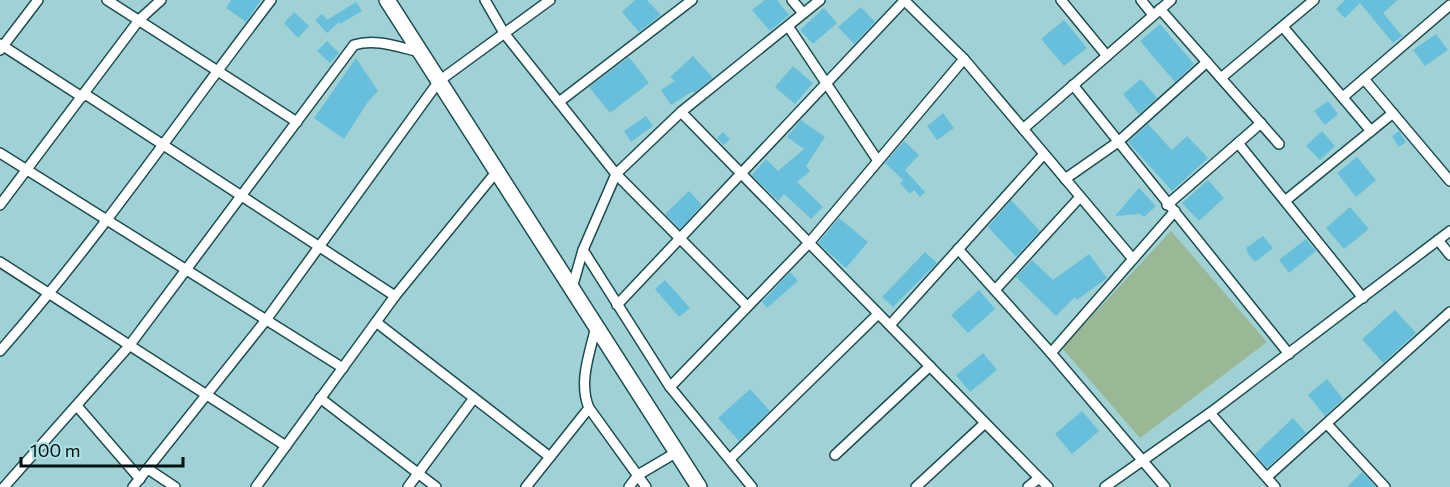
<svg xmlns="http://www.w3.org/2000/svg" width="1450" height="487" font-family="Commissioner,sans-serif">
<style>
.green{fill:#9ab796}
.building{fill:#68bfdb}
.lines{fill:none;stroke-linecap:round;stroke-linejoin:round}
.minor-casing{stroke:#1c4d50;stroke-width:12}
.trunk-casing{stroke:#1c4d50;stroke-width:18}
.minor{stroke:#fff;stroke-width:9}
.trunk{stroke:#fff;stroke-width:15}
</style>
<rect width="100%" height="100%" fill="#a0d2d5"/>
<polygon class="green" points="1171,231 1267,342 1140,438 1062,348"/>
<g class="building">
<polygon points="231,0 261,0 246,22 226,8"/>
<polygon points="635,0 647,0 661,15 639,32 622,12"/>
<polygon points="765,0 777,0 789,15 770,31 752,10"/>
<polygon points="1345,0 1398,0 1383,13 1402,36 1393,43 1360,3 1345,18 1336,9"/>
<polygon points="356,2 362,11 340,24 339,22 327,33 315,20 322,14 327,20"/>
<polygon points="861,7 875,22 854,44 838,27"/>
<polygon points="824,8 837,23 813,44 800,30"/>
<polygon points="294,12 309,26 298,38 284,23"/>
<polygon points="1064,20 1087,48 1064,66 1041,39"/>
<polygon points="1160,24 1194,64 1175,82 1140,41"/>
<polygon points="1436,34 1448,50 1425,66 1413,50"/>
<polygon points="327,41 339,53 330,63 317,51"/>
<polygon points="693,56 713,78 694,93 693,91 671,105 661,90 675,81 670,77"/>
<polygon points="629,57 649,83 610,113 589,87"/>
<polygon points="356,58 378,91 367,103 344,139 314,118"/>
<polygon points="793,66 813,83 795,104 775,87"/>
<polygon points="1141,79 1157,98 1139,114 1123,94"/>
<polygon points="1328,101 1338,114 1325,125 1314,111"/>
<polygon points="943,113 954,128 937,140 927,126"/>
<polygon points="646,116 653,126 631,142 624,131"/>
<polygon points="801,120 825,137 806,166 810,171 797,182 823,207 811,219 784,194 778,201 752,175 766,159 778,171 804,149 787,137"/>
<polygon points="1148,124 1172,150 1187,136 1208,158 1172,191 1128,142"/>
<polygon points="1322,131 1335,146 1320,160 1306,146"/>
<polygon points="1399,131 1406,142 1399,147 1392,136"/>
<polygon points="723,132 730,139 724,145 717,138"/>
<polygon points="904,141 919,155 905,170 925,192 920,197 914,190 910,194 900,183 903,180 885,163"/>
<polygon points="1357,157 1376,180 1356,197 1337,173"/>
<polygon points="1208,180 1224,198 1199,221 1182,203"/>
<polygon points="1139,188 1156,206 1144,217 1140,214 1115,216"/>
<polygon points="689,191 702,205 680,229 665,214"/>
<polygon points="1011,200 1040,231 1016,257 988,227"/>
<polygon points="1350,207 1369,229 1344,249 1326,228"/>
<polygon points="839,218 868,242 846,268 818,243"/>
<polygon points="1263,236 1273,248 1255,262 1248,254 1246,248"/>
<polygon points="1306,239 1316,251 1289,273 1279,260"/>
<polygon points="925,252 937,263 893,307 882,297"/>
<polygon points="1089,254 1107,278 1077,300 1075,297 1056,316 1016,277 1032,260 1053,280"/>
<polygon points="790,272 798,281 767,308 762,302"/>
<polygon points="665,280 690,308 679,317 655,289"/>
<polygon points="979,290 995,309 968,333 951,315"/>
<polygon points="1395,310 1416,333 1383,363 1362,339"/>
<polygon points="983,353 997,370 970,392 956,375"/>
<polygon points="1327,379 1343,399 1325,416 1308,395"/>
<polygon points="750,389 770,411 739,441 718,418"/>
<polygon points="1082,411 1099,431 1072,454 1055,434"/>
<polygon points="1293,418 1306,433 1267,468 1255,454"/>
<polygon points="1362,472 1376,487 1347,487"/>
</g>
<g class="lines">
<defs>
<g id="minor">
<polyline points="107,0 297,122"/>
<polyline points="485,0 504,33 616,174 747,306"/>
<polyline points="792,0 803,13"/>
<polyline points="904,0 964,59 1133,259"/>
<polyline points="1061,0 1107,56"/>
<polyline points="1141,0 1153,15"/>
<polyline points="1160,9 1279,144"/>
<polyline points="788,26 878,161"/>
<polyline points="1283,27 1371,131"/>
<polyline points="0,44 82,97"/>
<polyline points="0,50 38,0"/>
<polyline points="1221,78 1314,0"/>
<polyline points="1364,79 1450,181"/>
<polyline points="1073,85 1289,354"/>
<polyline points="85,94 395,296"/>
<polyline points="1343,97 1450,5"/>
<polyline points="559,102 692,0"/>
<polyline points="681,112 1048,487"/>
<polyline points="1023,129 1171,0"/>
<polyline points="1238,143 1363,298"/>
<polyline points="0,153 343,368"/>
<polyline points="1065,179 1118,142 1207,62"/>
<polyline points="1285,201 1393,113"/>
<polyline points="0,205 139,20 161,0"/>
<polyline points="1167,205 1261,123"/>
<polyline points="1438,240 1450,255"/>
<polyline points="958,249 1051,353 1165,487"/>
<polyline points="583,250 670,387 752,487"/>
<polyline points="0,262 286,446"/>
<polyline points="572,288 583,250 616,174 681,112 820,0"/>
<polyline points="995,290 1080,197"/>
<polyline points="617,305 904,1"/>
<polyline points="376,322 550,457"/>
<polyline points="890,325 1044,154"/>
<path d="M596 326C590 353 578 382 589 408L646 487"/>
<path d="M0 351C98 240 181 117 271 0"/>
<polyline points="1051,353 1175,211"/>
<polyline points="670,387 809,243 964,59"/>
<polyline points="320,398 436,487"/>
<polyline points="77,406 140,479"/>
<polyline points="1210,413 1275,487"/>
<polyline points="1327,424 1385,487"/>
<polyline points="835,455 930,366"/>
<polyline points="730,459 878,314"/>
<polyline points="148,469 175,487"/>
<polyline points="1267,477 1450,312"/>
<path d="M4 487 129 346 354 45C375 38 398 47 420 52"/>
<polyline points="133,487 266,320 439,81 550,0"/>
<polyline points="256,487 395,296 497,171"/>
<polyline points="408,487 474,398"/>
<polyline points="526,487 589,408"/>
<polyline points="629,487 638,475 677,452"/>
<polyline points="916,487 985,423"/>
<polyline points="1028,487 1039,478"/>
<polyline points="1105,487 1210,413 1450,231"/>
</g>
<polyline id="trunk" points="387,0 699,487"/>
</defs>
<use href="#minor" class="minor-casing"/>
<use href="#trunk" class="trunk-casing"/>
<use href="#minor" class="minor"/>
<use href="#trunk" class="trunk"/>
</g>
<path d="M21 457v9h162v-9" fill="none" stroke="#000f10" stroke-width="3"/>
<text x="30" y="457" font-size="18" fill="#000f10" stroke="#acdfe2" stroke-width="4.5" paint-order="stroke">100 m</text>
</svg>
